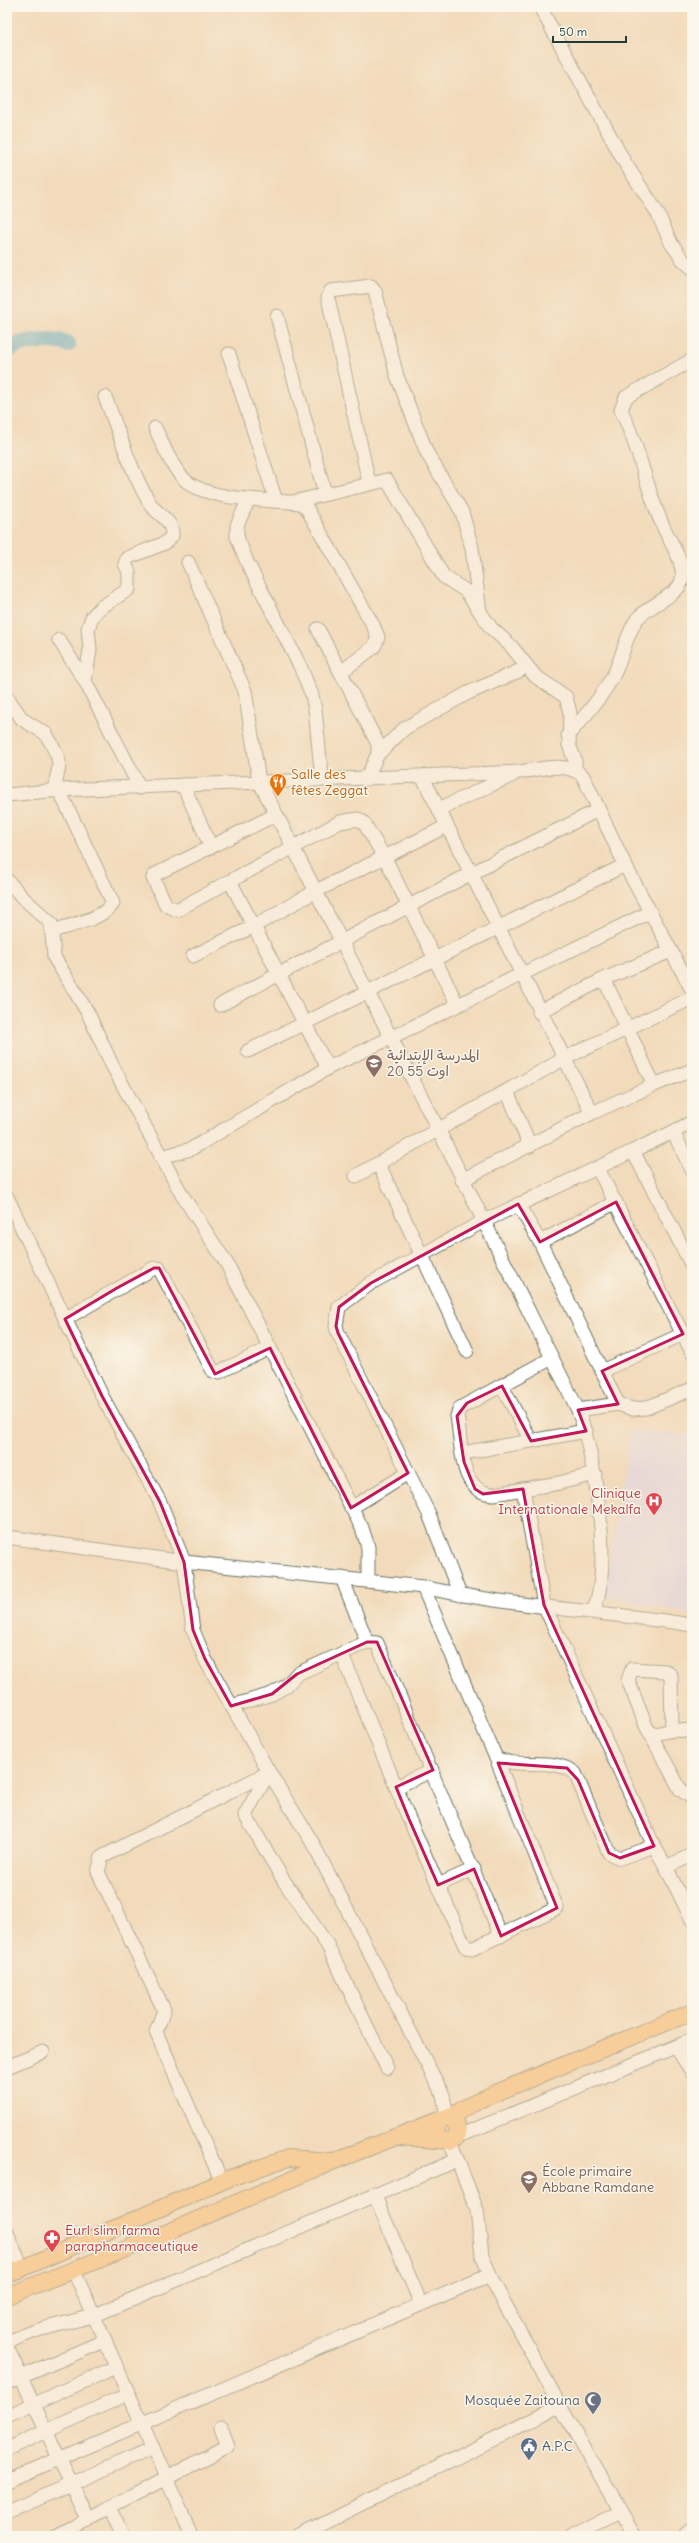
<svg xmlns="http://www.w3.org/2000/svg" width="699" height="2543" font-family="Delius,'Playpen Sans Arabic',sans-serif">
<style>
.built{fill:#dbd6f7}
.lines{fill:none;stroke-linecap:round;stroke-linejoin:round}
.river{stroke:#47a7c6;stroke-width:17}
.minor-casing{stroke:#697463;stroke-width:15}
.major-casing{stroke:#697463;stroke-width:18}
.minor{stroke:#fff;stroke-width:13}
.major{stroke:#fdbc6f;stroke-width:16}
.marked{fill:none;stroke:#c2185b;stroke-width:3;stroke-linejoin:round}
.labels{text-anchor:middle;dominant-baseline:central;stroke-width:3;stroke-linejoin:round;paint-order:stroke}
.food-label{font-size:14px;fill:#c56008;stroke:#fbf7ec;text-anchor:start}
.education-label{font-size:14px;fill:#785e54;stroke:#fbf7ec;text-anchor:start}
.health-label{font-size:14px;fill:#be3a42;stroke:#fbf7ec;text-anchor:end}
.worship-label{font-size:14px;fill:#5b616d;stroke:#fbf7ec;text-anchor:end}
.service-label{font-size:14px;fill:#4e5e75;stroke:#fbf7ec;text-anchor:start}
</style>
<rect width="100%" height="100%" fill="#fbf7ec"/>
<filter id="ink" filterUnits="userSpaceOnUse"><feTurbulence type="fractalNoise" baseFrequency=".025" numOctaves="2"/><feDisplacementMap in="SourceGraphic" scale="8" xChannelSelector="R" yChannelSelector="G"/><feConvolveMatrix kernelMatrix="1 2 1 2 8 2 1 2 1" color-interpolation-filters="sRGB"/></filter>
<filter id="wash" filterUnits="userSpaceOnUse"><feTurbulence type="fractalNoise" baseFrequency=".012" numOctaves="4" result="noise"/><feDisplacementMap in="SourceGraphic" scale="16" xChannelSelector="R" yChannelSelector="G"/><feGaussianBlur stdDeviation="0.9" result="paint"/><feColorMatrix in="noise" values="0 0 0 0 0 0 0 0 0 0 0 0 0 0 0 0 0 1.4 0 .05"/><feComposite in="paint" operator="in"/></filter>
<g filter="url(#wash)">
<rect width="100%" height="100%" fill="#f2dbbb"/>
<polygon class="built" points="630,1430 692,1436 692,1614 604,1596"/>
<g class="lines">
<path class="river" d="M7 350C22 340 52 338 68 344"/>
</g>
</g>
<g filter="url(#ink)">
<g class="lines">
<defs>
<g id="minor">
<polyline points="540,7 625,163 657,212 671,243 683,260 692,268"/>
<polyline points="277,316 325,494"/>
<polyline points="229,354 276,501"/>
<path d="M155 428C163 444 171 466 184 479 208 502 268 499 300 503L306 507 373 625 378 637 374 647 341 672"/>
<polyline points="369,483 328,298 331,291 371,286 375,291 397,376 427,453 462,512 472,548 480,612"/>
<polyline points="249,499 237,525 237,537 247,562 300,666 312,695 315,709 322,780"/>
<polyline points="293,502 387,480 444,577 466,591 491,628 511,646 535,676 566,697 570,713 569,745 575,760 575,769"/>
<path d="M188 562 245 691 259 781 438 1129 578 1410C595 1456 613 1567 593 1611"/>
<polyline points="318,629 378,744 378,754 366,779"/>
<polyline points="59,640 85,681 140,788"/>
<path d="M85 681 90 650 88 629 92 617 100 608 129 589V572L125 564 127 558 165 543 172 536C173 518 157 516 149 502 130 469 119 432 105 397"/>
<polyline points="7,697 22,719 46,734 51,743 58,757 59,766 54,791"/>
<path d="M568 735C586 715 603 696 615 672 623 655 626 635 637 619 647 606 676 596 681 583 686 569 676 552 670 540 647 498 642 452 621 410L626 397 692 360"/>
<polyline points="378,754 405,728 468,693 519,671 526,666"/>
<polyline points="422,776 592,1113 462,1180"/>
<polyline points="183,785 211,847"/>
<path d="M7 795 59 790 520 772C541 769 567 761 583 776L625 865 692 990"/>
<polyline points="439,809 513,775"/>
<polyline points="7,880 23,898 51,923 54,957 88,1013 112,1065 182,1195 227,1264 362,1528 368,1547 368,1581"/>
<polyline points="230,881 177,910 166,905 153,878 156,874 275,815"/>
<path d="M52 931C68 926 106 918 113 903L59 790"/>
<polyline points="193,956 254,926 316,891 447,826"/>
<polyline points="604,979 654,1085 692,1070"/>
<polyline points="220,1005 470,874 598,810"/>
<polyline points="539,1012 604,979 671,951"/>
<polyline points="248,1051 625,865"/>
<polyline points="328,1068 230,881 340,822 358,819 364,823 385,858 457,1004"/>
<polyline points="507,1091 530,1146"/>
<polyline points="592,1113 654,1085"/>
<polyline points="692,1122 673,1132 692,1170"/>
<polyline points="633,1151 673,1132"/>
<polyline points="161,1157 191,1149 328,1068 650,912"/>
<polyline points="379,1165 467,1351"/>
<polyline points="598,1169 692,1352"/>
<polyline points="356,1176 565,1058 692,998"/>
<path d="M7 1197 102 1396 160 1502 184 1562 423 1587C511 1607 603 1611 692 1625"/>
<polyline points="518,1204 540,1242 618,1404"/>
<polyline points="540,1242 616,1202"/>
<polyline points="65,1319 154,1268 159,1268 213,1371 219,1372 270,1348"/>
<path d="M552 1358 460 1408 457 1416C462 1441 458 1494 494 1494L559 1483 595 1474"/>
<polyline points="602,1371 683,1334"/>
<polyline points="502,1386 531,1441"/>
<polyline points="578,1410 618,1404 632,1409 646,1408 692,1389"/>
<polyline points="463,1453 586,1431"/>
<polyline points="523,1489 544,1605 654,1846 666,1867"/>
<polyline points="351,1508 408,1473"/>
<polyline points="7,1537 184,1562 193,1630 205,1659 269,1772 312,1842 443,2095 447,2117"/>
<polyline points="342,1578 367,1642"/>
<path d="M423 1587 496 1758C520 1770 552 1756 575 1773L609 1853 620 1858 654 1846"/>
<polyline points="460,1595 429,1514 338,1333 336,1326 339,1307 371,1283 482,1222 633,1151 692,1266"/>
<polyline points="342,1655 409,1819 465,1946 472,1949 557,1908 496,1758"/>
<polyline points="231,1706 272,1694 286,1686 297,1674 367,1642 377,1643 501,1936"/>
<polyline points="672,1730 671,1675 666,1671 632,1669 628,1680 646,1726 680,1789 692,1798"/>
<polyline points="652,1735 672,1730 692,1731"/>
<polyline points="269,1772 245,1815 284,1881 328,1946 387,2068"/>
<polyline points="396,1787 433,1770"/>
<polyline points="692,1855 666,1867 692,1920"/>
<polyline points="438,1885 474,1869"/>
<polyline points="676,2047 692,2072"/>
<polyline points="7,2067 43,2052"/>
<polyline points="456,2137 692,2040"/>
<polyline points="450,2141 477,2210 482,2255 492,2280 560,2406 635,2536"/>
<polyline points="222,2182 156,2032 164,2010 98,1872 102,1857 269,1772"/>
<polyline points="374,2194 421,2304"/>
<polyline points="7,2233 22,2268"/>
<polyline points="73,2269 192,2536"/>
<polyline points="7,2342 38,2330 93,2316 457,2160"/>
<polyline points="7,2347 88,2520"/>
<polyline points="7,2383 104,2341"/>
<polyline points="7,2416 116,2367"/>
<polyline points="7,2449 128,2394"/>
<polyline points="7,2481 490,2275"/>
<polyline points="110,2509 124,2536"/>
<polyline points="7,2512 153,2448"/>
<polyline points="56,2536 228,2446 221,2427"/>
<polyline points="299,2536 560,2406"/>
<polyline points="570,2536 621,2512"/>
<polyline points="685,2536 692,2530"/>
</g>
<g id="major">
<polyline points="450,2118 464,2108 491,2095 692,2012"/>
<polyline points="400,2137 450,2141 456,2137 458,2130 454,2120 447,2117 437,2122 435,2133 439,2139"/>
<polyline points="7,2275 230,2178 288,2158 331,2161"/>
<polyline points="7,2296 159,2236 334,2161 439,2120"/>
</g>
</defs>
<use href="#minor" class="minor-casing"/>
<use href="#major" class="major-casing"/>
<use href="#minor" class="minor"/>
<use href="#major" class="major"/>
</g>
</g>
<path d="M0 0H699V2543H0ZM616 1202 683 1334 602 1371 618 1404 578 1410 586 1431 531 1441 502 1386 467 1403 457 1416 464 1462 475 1489 483 1494 523 1489 544 1605 654 1846 620 1858 609 1853 578 1780 567 1768 498 1763 557 1908 501 1936 474 1869 438 1885 409 1819 396 1787 433 1770 377 1642H367L297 1674 272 1694 231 1706 205 1659 193 1630 184 1562 160 1502 102 1396 65 1319 117 1288 154 1268H159L215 1374 270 1348 351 1508 408 1473 338 1333 336 1326 339 1307 371 1283 518 1204 540 1242Z" fill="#f2dbbb" fill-opacity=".55" fill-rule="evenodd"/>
<path class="marked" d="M616 1202 683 1334 602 1371 618 1404 578 1410 586 1431 531 1441 502 1386 467 1403 457 1416 464 1462 475 1489 483 1494 523 1489 544 1605 654 1846 620 1858 609 1853 578 1780 567 1768 498 1763 557 1908 501 1936 474 1869 438 1885 409 1819 396 1787 433 1770 377 1642H367L297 1674 272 1694 231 1706 205 1659 193 1630 184 1562 160 1502 102 1396 65 1319 117 1288 154 1268H159L215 1374 270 1348 351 1508 408 1473 338 1333 336 1326 339 1307 371 1283 518 1204 540 1242Z"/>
<defs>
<symbol id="restaurant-pin" viewBox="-11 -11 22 30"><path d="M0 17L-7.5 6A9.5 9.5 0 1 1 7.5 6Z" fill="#e8710a" stroke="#fbf7ec"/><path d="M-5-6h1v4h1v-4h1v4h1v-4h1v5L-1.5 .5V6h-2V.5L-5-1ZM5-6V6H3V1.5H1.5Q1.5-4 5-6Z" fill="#fff"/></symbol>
<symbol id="school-pin" viewBox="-11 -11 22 30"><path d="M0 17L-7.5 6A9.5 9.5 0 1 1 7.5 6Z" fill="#8d6e63" stroke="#fbf7ec"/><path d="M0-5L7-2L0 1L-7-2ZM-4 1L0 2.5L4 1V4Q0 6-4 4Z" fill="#fff"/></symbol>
<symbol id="hospital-pin" viewBox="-11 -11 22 30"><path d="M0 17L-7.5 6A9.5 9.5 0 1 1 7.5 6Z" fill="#e0444e" stroke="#fbf7ec"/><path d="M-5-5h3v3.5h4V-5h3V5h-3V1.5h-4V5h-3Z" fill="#fff"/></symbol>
<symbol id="pharmacy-pin" viewBox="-11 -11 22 30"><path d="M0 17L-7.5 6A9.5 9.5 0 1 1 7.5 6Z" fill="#e0444e" stroke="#fbf7ec"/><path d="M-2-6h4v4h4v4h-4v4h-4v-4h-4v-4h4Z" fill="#fff"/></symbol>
<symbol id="mosque-pin" viewBox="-11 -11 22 30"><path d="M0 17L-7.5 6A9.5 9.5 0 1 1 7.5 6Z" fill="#6b7280" stroke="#fbf7ec"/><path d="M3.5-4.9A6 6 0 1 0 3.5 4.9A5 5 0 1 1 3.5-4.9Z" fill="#fff"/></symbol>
<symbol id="civic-pin" viewBox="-11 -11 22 30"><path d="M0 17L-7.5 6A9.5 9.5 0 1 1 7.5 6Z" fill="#5c6f8a" stroke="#fbf7ec"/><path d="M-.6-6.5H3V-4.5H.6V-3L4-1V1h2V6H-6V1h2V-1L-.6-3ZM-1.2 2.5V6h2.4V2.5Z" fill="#fff"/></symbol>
</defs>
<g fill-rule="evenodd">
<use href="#restaurant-pin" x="268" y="772" width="20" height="27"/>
<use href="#school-pin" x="364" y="1053" width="20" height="27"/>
<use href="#hospital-pin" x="644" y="1491" width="20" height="27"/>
<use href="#school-pin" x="519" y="2169" width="20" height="27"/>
<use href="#pharmacy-pin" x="42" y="2228" width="20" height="27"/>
<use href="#mosque-pin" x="583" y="2390" width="20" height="27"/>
<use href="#civic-pin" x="519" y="2436" width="20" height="27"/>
</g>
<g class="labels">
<g class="food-label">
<text x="291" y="774">Salle des<tspan x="291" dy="16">fêtes Zeggat</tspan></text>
</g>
<g class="education-label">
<text x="387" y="1055">المدرسة الإبتدائية<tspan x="387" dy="16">20 اوت 55</tspan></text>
<text x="542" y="2171">École primaire<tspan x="542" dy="16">Abbane Ramdane</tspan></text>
</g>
<g class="health-label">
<text x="641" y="1493">Clinique<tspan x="641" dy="16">Internationale Mekalfa</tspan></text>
<text x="65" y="2230" text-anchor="start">Eurl slim farma<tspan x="65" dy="16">parapharmaceutique</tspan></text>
</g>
<g class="worship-label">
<text x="580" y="2400">Mosquée Zaitouna</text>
</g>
<g class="service-label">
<text x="542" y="2446">A.P.C</text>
</g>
</g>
<rect width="699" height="2543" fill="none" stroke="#fbf7ec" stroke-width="24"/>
<path d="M553 36v6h73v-6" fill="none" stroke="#1f3d34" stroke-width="2"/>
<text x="559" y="36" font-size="12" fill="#1f3d34" stroke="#fbf7ec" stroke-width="3" paint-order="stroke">50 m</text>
</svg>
